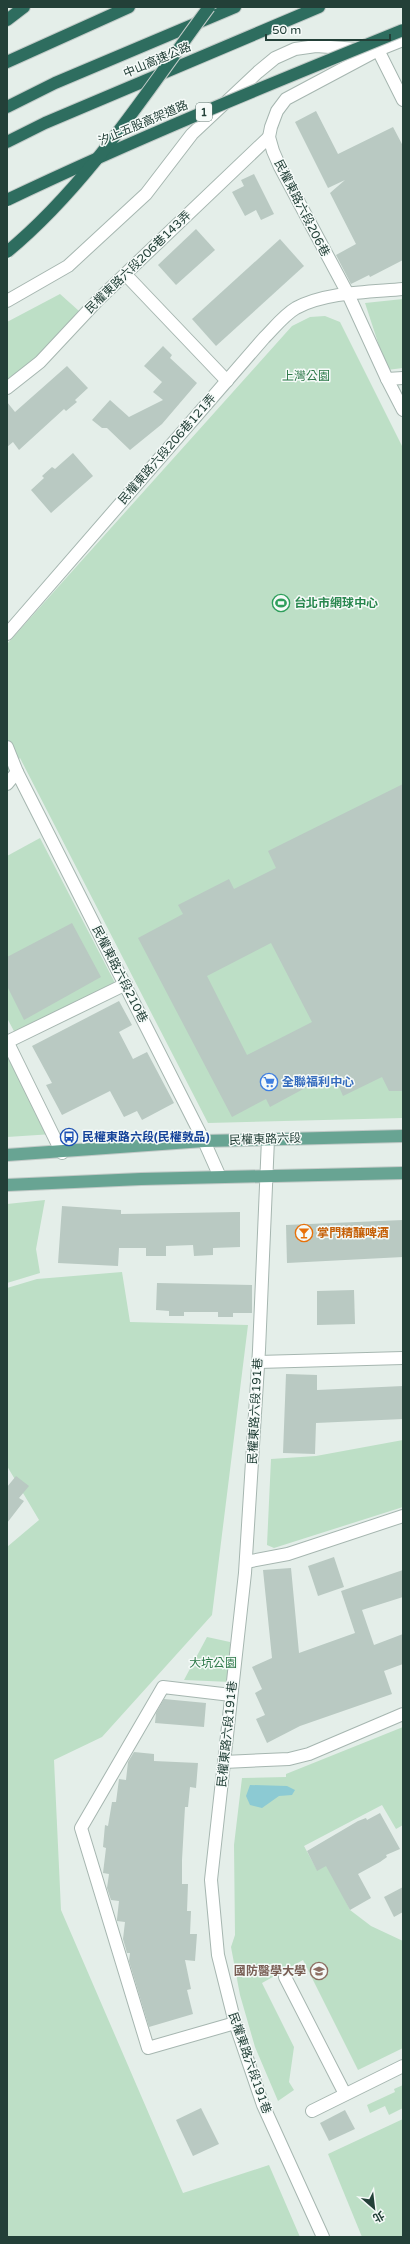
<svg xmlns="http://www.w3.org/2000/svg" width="410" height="2244" font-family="'Varela Round','Noto Sans TC',sans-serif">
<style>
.green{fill:#bddfc6}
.water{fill:#8ccad3}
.building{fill:#b9c9c2;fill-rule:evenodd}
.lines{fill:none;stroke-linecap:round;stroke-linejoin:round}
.minor-casing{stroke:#a6b6b0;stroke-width:14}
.major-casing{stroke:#c1cac7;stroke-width:14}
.highway-casing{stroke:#c1cac7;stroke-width:14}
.minor{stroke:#fff;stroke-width:12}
.major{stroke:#68a493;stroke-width:12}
.highway{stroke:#2e6d5f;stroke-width:12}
.highway-bridge-casing{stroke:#c1cac7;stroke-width:14;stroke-linecap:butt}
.highway-bridge{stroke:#2e6d5f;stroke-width:12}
.labels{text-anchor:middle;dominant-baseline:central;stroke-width:3;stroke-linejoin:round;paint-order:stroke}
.shield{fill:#f5faf8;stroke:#627872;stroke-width:1}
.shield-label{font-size:11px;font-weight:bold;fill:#234038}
.street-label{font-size:12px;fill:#234038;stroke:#f5faf8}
.park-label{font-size:12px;fill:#2c7848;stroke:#f5faf8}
.leisure-label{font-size:12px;font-weight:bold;fill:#27864d;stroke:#f5faf8;text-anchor:start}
.shop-label{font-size:12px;font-weight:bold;fill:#366cbe;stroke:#f5faf8;text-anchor:start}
.transit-label{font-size:12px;font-weight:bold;fill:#164399;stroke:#f5faf8;text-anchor:start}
.food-label{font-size:12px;font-weight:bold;fill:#c56008;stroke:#f5faf8;text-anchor:start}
.education-label{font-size:12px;font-weight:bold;fill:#785e54;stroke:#f5faf8;text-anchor:end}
</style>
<rect width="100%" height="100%" fill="#e4eee9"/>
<g class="green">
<polygon points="60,294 79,311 30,364 7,379 7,322"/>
<polygon points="403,299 403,368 387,370 365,303"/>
<polygon points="325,316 340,322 403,448 403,1118 208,1123 20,758 7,772 7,644 292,326 310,317"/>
<polygon points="40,838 115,983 15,1033 7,1018 7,856"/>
<polygon points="7,1046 53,1134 7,1137"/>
<polygon points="45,1200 36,1249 40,1273 7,1283 7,1204"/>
<polygon points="122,1272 130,1322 248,1325 212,1615 102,1737 54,1760 61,1910 183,2193 269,2165 300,2237 7,2237 7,1547 39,1520 7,1466 7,1288 37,1279"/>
<polygon points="403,1440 403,1507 274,1548 267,1545 271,1459 316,1456"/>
<polygon points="207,1637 230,1642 231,1682 184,1680"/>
<polygon points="403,1727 403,1825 396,1829 382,1805 304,1846 317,1870 328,1864 350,1910 371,1926 403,1941 403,2048 358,2070 303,1960 262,1983 294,2047 289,2082 294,2090 278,2101 255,2047 240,1995 231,1947 235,1935 234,1845 242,1778 286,1777 286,1774"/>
<polygon points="403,2085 403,2108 389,2115 385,2106 370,2113 367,2105 395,2092 394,2089"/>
<polygon points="403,2119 403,2237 362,2237 328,2154"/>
</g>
<polygon class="water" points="250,1785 287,1786 295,1790 292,1795 279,1796 262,1808 250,1805 246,1796"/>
<g class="building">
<polygon points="316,111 338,154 393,127 403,146 403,260 370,277 369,275 351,284 336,255 356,244 330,193 345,180 328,188 295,122"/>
<polygon points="254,174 274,214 261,220 256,210 245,216 232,192 244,186 241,180"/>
<polygon points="196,229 215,250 176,285 158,265"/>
<polygon points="280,239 304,266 216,346 192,319"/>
<polygon points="163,346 172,355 170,358 197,383 162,424 130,450 107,428 102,428 92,420 110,400 129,417 163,400 153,392 162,382 144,366"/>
<polygon points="67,366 88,388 75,400 77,402 66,411 64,409 19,450 13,442 7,447 7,402 15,412"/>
<polygon points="73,453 93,476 51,513 31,490 44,478 42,476 52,467 55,469"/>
<path d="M403 784V1091H389L382 1077 343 1096 333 1073 270 1107 266 1099 232 1117 138 938 183 914 178 905 229 879 234 889 276 868 268 851ZM271 943 312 1022 247 1055 207 976Z"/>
<polygon points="72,923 101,977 24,1020 7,986 7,957"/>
<polygon points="119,1001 132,1025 119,1032 133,1059 147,1052 174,1103 142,1120 137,1111 124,1117 110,1091 62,1115 46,1085 52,1083 32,1046"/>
<polygon points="62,1206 121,1210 121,1214 240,1212 240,1247 213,1248 213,1255 194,1256 193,1245 166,1246 166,1256 146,1256 146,1248 119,1248 118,1266 58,1263"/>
<polygon points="403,1220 403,1257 287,1263 286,1225"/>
<polygon points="157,1283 252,1285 252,1313 233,1313 233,1317 218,1317 218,1312 184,1312 184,1316 169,1316 169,1311 156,1310"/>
<polygon points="354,1290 355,1324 317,1325 317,1291"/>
<polygon points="286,1374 317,1375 317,1390 403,1386 403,1419 316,1423 315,1454 283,1453"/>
<polygon points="16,1476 29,1486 19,1498 24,1501 7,1523 7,1487"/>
<polygon points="334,1557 344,1587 318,1596 308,1566"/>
<polygon points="291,1568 299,1653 355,1633 341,1591 403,1570 403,1597 362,1610 374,1645 403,1634 403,1664 384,1671 392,1694 300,1726 267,1743 256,1719 265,1715 255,1693 262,1689 252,1667 272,1658 263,1570"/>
<polygon points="164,1699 206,1703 204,1727 155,1723 156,1713"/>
<polygon points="134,1752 154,1754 154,1761 198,1763 196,1788 190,1787 188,1807 185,1807 182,1860 182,1884 188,1884 187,1911 191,1911 190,1934 197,1934 195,1961 185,1960 191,1989 187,1990 193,2014 149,2027 129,1961 130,1953 127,1953 123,1939 125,1922 117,1921 117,1919 119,1901 111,1900 107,1888 109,1874 103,1873 106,1848 103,1847 105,1825 108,1826 112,1802 116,1802 119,1779 126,1780 128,1762"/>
<polygon points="380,1813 400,1849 386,1855 387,1857 380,1862 358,1874 371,1898 350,1910 326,1866 317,1871 307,1851 358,1821 366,1818 367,1820"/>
<polygon points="403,1887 403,1912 394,1917 384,1897"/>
<polygon points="201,2108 219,2144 193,2156 176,2120"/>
<polygon points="345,2110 355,2129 329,2141 320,2123"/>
</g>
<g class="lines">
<defs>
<g id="minor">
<polyline points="403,40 378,50 286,99 277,111 271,127 269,137 273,151 280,167 348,294 387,379 403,410"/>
<polyline points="378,50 403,100"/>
<polyline points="126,275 227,381"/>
<polyline points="7,301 68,266 146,194 192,134 258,72 275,58 295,49 316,46 358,49"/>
<polyline points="387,379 403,378"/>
<polyline points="7,388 40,362 98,300 269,137"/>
<path d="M7 634 264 338C274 328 284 315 296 308 325 292 370 292 403 289"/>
<polyline points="7,747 17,772 204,1141 220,1177"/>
<polyline points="7,784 17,772"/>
<polyline points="7,1041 62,1153"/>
<polyline points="7,1042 126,984"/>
<polyline points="268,1139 259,1350 245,1573 211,1880 218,1955 235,2023 263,2105 323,2237"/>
<polyline points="258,1362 403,1358"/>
<polyline points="246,1562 288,1554 403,1516"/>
<polyline points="231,1695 163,1687 81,1828 148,2048 235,2023"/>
<polyline points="224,1762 289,1759 309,1754 403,1714"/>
<polyline points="285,1977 345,2094"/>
<polyline points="312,2111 403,2066"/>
</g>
<g id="major">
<polyline points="7,1155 204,1141 403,1136"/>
<polyline points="7,1185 141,1179 403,1173"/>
</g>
<g id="highway">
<polyline points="7,20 24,7"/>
<polyline points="7,62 129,7"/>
<polyline points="7,107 55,83 235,7"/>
<polyline points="7,142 45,123 319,7"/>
</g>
</defs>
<use href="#minor" class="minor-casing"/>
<use href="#major" class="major-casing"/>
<use href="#highway" class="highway-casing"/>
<use href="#minor" class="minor"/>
<use href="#major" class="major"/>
<use href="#highway" class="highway"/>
<defs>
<g id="highway-bridge">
<path d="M7 200C137 138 270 84 403 30"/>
<path d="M7 252C88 185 147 91 209 7"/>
</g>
</defs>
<use href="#highway-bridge" class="highway-bridge-casing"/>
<use href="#highway-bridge" class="highway-bridge"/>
</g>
<defs>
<symbol id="stadium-ring" viewBox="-11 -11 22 22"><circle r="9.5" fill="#f5faf8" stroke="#2e9e5b" stroke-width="1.5"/><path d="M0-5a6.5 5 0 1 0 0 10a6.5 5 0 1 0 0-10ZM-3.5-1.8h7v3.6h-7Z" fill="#2e9e5b"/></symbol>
<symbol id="supermarket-ring" viewBox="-11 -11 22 22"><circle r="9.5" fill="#f5faf8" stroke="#3f7fe0" stroke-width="1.5"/><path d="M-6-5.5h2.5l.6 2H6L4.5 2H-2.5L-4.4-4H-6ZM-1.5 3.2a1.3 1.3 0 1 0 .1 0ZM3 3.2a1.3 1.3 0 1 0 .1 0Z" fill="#3f7fe0"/></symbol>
<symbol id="bus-ring" viewBox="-11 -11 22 22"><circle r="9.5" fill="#f5faf8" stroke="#1a4fb4" stroke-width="1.5"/><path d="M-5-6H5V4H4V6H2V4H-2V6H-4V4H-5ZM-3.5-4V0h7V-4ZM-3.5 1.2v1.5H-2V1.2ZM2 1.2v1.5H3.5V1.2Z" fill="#1a4fb4"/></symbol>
<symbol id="bar-ring" viewBox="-11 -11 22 22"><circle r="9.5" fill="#f5faf8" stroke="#e8710a" stroke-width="1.5"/><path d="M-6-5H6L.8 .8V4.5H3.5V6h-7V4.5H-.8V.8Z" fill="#e8710a"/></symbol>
<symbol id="university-ring" viewBox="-11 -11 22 22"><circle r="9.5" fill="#f5faf8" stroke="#8d6e63" stroke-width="1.5"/><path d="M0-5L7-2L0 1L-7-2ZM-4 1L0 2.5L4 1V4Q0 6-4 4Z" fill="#8d6e63"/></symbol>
</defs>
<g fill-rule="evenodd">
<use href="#stadium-ring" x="271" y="593" width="20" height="20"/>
<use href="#supermarket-ring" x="259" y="1072" width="20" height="20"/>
<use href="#bus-ring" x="59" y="1127" width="20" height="20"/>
<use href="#bar-ring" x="294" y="1223" width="20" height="20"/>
<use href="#university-ring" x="309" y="1961" width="20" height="20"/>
</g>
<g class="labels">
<rect class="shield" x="196" y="103" width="16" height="18" rx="3"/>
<g class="shield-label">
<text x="204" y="112">1</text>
</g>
<g class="street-label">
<text transform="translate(157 60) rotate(-23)">中山高速公路</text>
<text transform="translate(143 123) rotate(-23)">汐止五股高架道路</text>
<text transform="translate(302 208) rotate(63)">民權東路六段206巷</text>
<text transform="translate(138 262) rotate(-44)">民權東路六段206巷143弄</text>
<text transform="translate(167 449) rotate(-49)">民權東路六段206巷121弄</text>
<text transform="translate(120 974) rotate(63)">民權東路六段210巷</text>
<text transform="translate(265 1139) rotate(-2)">民權東路六段</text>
<text transform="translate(255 1411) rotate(-87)">民權東路六段191巷</text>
<text transform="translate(227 1734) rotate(-84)">民權東路六段191巷</text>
<text transform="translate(250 2063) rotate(71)">民權東路六段191巷</text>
</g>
<g class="park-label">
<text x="306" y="376">上灣公園</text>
<text x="213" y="1663">大坑公園</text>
</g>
<g class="leisure-label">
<text x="294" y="603">台北市網球中心</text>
</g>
<g class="shop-label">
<text x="282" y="1082">全聯福利中心</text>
</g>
<g class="transit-label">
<text x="82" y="1137">民權東路六段(民權敦品)</text>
</g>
<g class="food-label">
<text x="317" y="1233">掌門精釀啤酒</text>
</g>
<g class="education-label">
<text x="306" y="1971">國防醫學大學</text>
</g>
</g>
<rect width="410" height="2244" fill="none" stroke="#234038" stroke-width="16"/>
<g transform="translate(374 2208) rotate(152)" stroke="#f5faf8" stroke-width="3" paint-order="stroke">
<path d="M0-3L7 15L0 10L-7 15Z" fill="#234038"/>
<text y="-6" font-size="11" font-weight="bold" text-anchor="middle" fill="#234038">北</text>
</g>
<path d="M266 34v6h124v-6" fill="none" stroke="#234038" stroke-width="2"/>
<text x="272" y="34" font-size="12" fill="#234038" stroke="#f5faf8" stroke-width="3" paint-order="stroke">50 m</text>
</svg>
